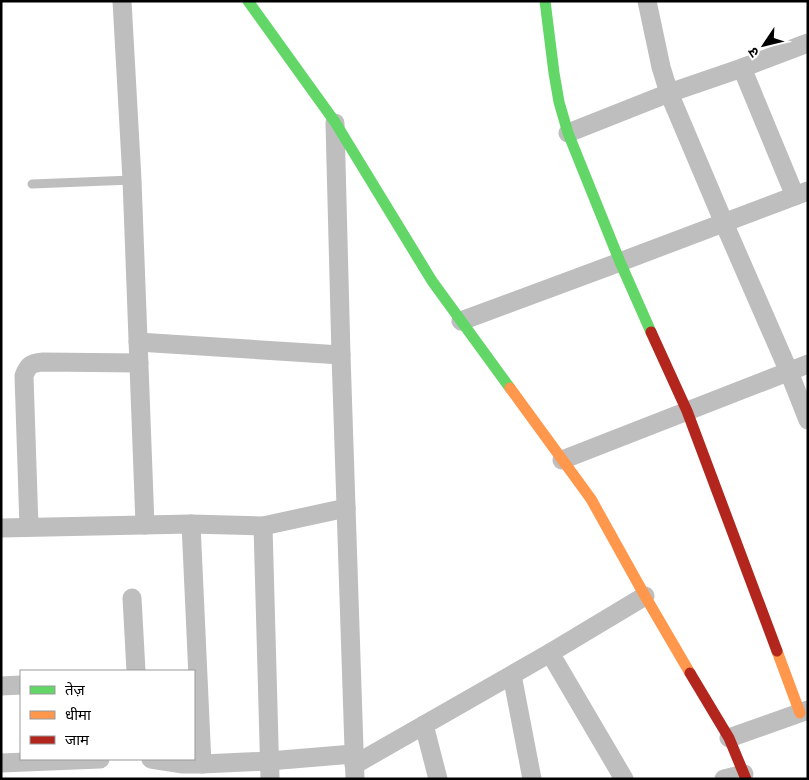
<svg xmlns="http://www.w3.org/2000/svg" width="809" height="780" font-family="Signika,'Noto Sans Devanagari',sans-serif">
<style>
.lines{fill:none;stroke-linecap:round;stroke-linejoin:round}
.lane{stroke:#bebebe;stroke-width:9}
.street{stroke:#bebebe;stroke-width:19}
.fast{stroke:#63d668;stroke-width:11}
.slow{stroke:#ff974d;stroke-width:11}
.jam{stroke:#b3261e;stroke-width:11}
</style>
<rect width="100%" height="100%" fill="#fff"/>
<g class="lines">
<polyline class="lane" points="32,184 132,180"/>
<g class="street">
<polyline points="122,1 132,180 145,525"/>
<polyline points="647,1 661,67 669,93 724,223 789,372 808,420"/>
<polyline points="742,68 795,196"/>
<polyline points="335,123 341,355 355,779"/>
<polyline points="568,133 669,93 742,68 808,43"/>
<polyline points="461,321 620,262 808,191"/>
<polyline points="138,342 341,355"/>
<polyline points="562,460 808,364"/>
<polyline points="191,524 202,764"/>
<polyline points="263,526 270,779"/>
<path d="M29 527 24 376C28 365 31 363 43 362L139 363"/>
<polyline points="1,528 191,524 263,526 346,508"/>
<polyline points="132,598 136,671"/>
<polyline points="550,653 624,779"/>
<polyline points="512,675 532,779"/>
<polyline points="1,686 21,685"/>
<polyline points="424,725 438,779"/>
<polyline points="729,738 808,710"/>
<polyline points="151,759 183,764 202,764 269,761 353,754"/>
<polyline points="1,763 100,759"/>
<polyline points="354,765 550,653 645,596"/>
<polyline points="724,779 744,774"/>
</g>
<g class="fast">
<polyline points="248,1 335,122 432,281 510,388"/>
<polyline points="545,1 554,73 559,102 568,133 620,262 651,332"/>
</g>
<g class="slow">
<polyline points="510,388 591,499 645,596 690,673"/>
<polyline points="777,651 800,713"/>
</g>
<g class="jam">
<polyline points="651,332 687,411 777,651"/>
<polyline points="690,673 729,738 746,779"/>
</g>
</g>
<rect width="809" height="780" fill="none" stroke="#000000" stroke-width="5"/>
<rect x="20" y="670" width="175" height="90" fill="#ffffff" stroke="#999999"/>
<rect x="30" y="686" width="25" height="8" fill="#63d668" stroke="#999999"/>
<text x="65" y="695" font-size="15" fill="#000000">तेज़</text>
<rect x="30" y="711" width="25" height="8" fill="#ff974d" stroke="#999999"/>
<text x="65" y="720" font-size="15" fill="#000000">धीमा</text>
<rect x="30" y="736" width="25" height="8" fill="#b3261e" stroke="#999999"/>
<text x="65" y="745" font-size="15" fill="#000000">जाम</text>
<g transform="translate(764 45) rotate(235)" stroke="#ffffff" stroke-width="4" paint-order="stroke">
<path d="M0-4L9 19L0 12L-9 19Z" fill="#000000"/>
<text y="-8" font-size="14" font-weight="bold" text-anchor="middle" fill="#000000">उ</text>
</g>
</svg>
